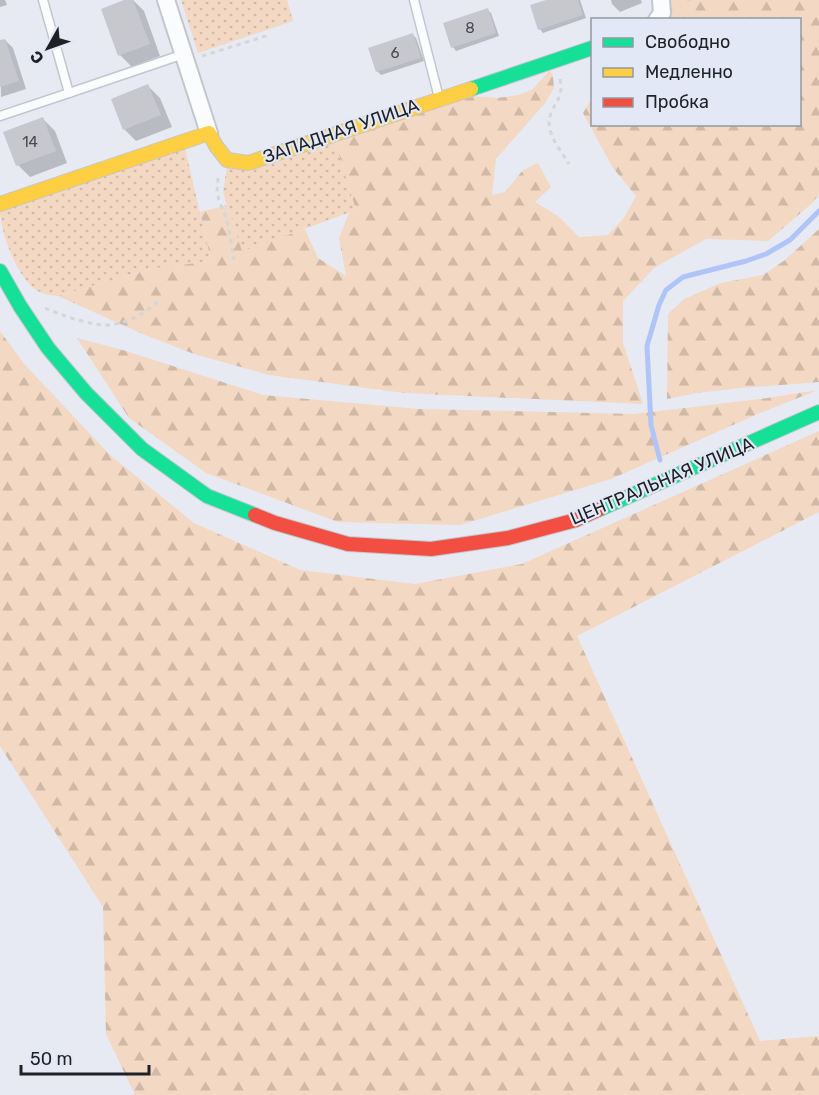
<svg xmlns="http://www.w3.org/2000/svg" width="819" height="1095" font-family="Rubik,sans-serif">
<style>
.grass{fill:url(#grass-dots)}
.forest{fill:url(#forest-firs)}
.shadow{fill:#0003}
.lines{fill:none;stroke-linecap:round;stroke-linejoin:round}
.stream{stroke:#b0c4f8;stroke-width:5}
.building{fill:#c6c8ce}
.lane-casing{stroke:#c4c6cd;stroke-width:11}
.street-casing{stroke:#c4c6cd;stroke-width:20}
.fast-casing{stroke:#c4c6cd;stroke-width:16}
.slow-casing{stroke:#c4c6cd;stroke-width:16}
.jam-casing{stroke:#c4c6cd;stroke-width:16}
.path{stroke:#d5d6d8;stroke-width:3;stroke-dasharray:4.5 4.5;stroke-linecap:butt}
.lane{stroke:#fbfcfd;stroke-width:8}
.street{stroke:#fbfcfd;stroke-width:16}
.fast{stroke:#16e098;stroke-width:14}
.slow{stroke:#ffcf43;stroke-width:14}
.jam{stroke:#f24e42;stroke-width:14}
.labels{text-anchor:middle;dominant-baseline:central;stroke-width:4.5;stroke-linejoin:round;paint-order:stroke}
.number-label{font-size:15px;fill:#494b50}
.street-label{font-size:18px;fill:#1f2126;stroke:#e2e8f6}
</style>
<defs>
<pattern id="grass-dots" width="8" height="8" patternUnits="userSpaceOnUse" patternTransform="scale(1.5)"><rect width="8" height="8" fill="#f3d8c3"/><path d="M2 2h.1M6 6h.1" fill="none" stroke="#d0b9a7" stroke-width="1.8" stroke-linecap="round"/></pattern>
<pattern id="forest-firs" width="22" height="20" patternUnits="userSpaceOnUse" patternTransform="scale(1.5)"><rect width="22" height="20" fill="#f3d8c3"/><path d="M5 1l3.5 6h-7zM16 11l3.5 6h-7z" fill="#d0b9a7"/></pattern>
</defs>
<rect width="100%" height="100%" fill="#e7eaf2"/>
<g class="grass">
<polygon points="181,0 287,0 293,21 198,53"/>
<polygon points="335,142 356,210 242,252 223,192 227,166"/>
<path d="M185 148 211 261 150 269 58 296C50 295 41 294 35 289 17 277 0 231 0 211Z"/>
</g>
<g class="forest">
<polygon points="670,0 819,0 819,195 810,205 768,241 706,239 654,268 623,301 623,343 643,404 404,393 269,375 194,354 145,335 58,296 150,269 211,261 200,212 227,205 242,251 305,229 318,258 346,276 339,238 349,213 356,210 335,142 469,96 497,98 519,95 533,89 550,70 553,76 554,88 546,102 496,159 492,195 505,192 523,170 538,163 551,187 535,202 558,216 579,237 608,235 624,218 636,196 613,168 583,113 592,98 592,124 800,124 800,20 667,19 671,15"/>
<polygon points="819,229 819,382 741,388 697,393 667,399 668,314 684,299 721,283 763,275 785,260"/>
<polygon points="0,331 25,365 110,455 194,523 300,570 415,584 522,564 819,431 819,512 577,636 760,1041 819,1036 819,1095 135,1095 106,1034 103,907 0,746"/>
<polygon points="77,338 126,351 263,395 419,409 634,414 760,399 818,390 760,413 611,479 460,525 338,522 206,473 129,418"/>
</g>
<g class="shadow">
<polygon points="0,0 5,0 7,5 0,7"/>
<polygon points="128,0 133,0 144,11 160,56 132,67 120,55"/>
<polygon points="551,0 580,0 586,18 543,33 540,29"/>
<polygon points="611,0 641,0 642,3 620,12 612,4"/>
<polygon points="487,10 491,13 499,36 456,51 453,47"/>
<polygon points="412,34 416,38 424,61 381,75 378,72 370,49"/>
<polygon points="5,40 13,48 26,89 1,97 0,42"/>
<polygon points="148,86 160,98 172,127 136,141 125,130 113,100"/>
<polygon points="43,119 55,131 67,163 30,177 18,165 5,133"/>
</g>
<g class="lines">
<polyline class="stream" points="660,460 651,425 647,346 659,305 666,290 683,277 746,261 766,254 790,240 819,211"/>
</g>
<g class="building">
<polygon points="124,0 133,0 150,44 118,56 101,9"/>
<polygon points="546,0 578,0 583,15 538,30 530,5"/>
<polygon points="488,8 496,33 451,48 443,23"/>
<polygon points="413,33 421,58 376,72 368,48"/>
<polygon points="5,39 19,81 0,87 0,40"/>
<polygon points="148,84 161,115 123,130 111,99"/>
<polygon points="43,117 56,151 16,166 3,132"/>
</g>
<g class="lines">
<defs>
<g id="lane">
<polyline points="414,0 439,98"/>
<polyline points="69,93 184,54"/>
<polyline points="0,116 69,93 43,0"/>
</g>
<g id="street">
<polyline points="166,0 209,133"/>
<polyline points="657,20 662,13 661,0"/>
</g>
<g id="fast">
<polyline points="471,89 592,48"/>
<polyline points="0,271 20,306 48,348 86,393 142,449 207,496 255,515"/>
<polyline points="598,510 819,412"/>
</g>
<polyline id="slow" points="0,204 209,133 216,146 227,160 248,163 471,89"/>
<polyline id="jam" points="255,515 275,523 348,544 431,549 508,538 576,520 598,510"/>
</defs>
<use href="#lane" class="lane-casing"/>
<use href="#street" class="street-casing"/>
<use href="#fast" class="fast-casing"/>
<use href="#slow" class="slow-casing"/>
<use href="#jam" class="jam-casing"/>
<g class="path">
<polyline points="687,0 691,0"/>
<polyline points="202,56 269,35"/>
<path d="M560 79C564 97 555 101 550 116 545 132 561 151 569 164"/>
<polyline points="218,178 217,192 219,201 226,217 231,240 234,260"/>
<path d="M45 308C61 315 92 326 109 325 125 324 147 313 158 301"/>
</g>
<use href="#lane" class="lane"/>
<use href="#street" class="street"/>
<use href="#fast" class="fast"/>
<use href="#slow" class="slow"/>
<use href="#jam" class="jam"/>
</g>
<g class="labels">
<g class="number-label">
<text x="470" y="28">8</text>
<text x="395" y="53">6</text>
<text x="30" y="142">14</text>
</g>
<g class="street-label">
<text transform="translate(341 131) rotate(-19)">ЗАПАДНАЯ УЛИЦА</text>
<text transform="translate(662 481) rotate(-23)">ЦЕНТРАЛЬНАЯ УЛИЦА</text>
</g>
</g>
<rect x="591" y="18" width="210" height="108" fill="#e2e8f6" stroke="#9498a3" stroke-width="1.5"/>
<rect x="603" y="38" width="30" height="9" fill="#16e098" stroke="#9498a3" stroke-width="1.5"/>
<text x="645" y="48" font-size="18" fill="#1f2126">Свободно</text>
<rect x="603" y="68" width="30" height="9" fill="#ffcf43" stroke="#9498a3" stroke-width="1.5"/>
<text x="645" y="78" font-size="18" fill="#1f2126">Медленно</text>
<rect x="603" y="98" width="30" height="9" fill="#f24e42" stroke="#9498a3" stroke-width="1.5"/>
<text x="645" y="108" font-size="18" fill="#1f2126">Пробка</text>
<g transform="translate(48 48) rotate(230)" stroke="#e2e8f6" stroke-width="4.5" paint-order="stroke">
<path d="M0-4.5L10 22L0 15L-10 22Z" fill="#1f2126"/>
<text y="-9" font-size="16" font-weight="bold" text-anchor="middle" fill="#1f2126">С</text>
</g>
<path d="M21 1065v9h128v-9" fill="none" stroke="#1f2126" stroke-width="3"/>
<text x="30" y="1065" font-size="18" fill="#1f2126" stroke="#e2e8f6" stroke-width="4.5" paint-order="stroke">50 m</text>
</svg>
